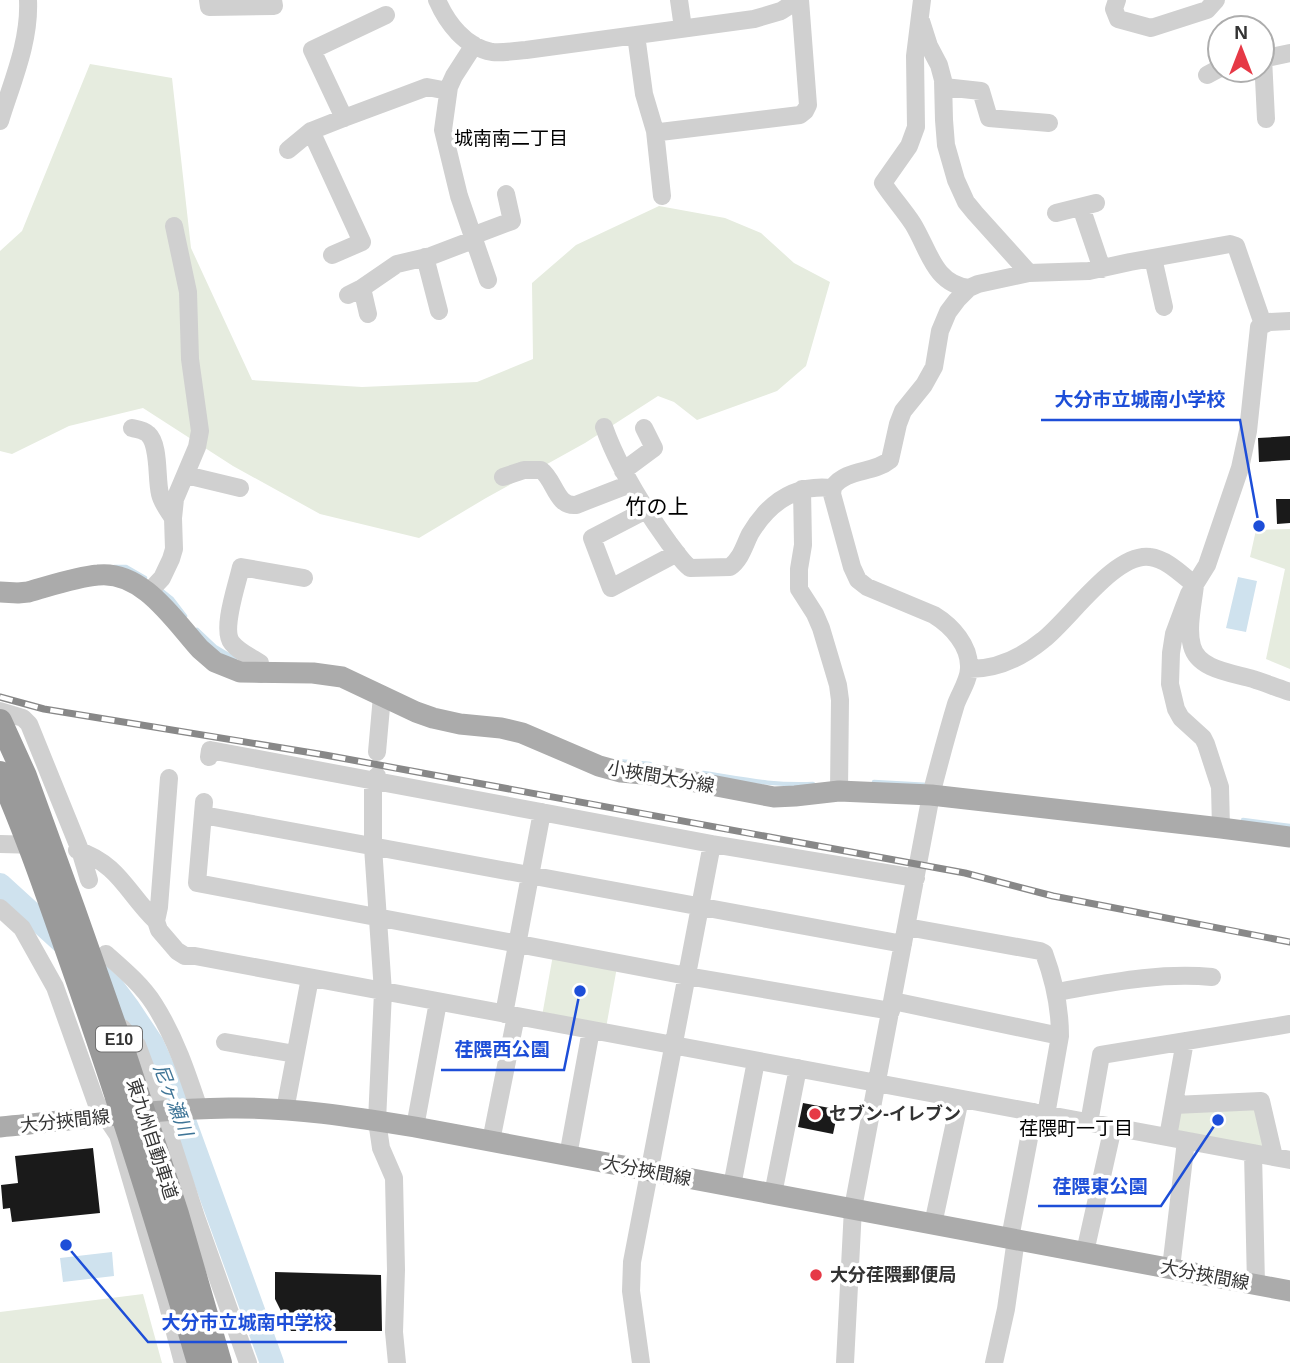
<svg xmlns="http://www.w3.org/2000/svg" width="1290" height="1363" viewBox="0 0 1290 1363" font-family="Helvetica,'Noto Sans JP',sans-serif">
  <rect width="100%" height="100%" fill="#fff"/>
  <!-- green -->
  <path fill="#e6ecdf" d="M90,64L172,78L191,248L252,380L362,387L477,382L533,359L532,283L576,245L659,206L725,218L761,233L794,263L830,282L806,366L777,391L697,420L674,402L658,396L585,443L486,498L419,538L320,514L233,466L143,408L69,426L12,454L0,451V251L22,231Z
    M1290,529V669L1266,659L1285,569L1250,557L1256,530Z
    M553,955L617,967L606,1028L542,1016Z
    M1253,1104L1265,1150L1176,1134L1177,1111Z
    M143,1294L162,1363H0V1312Z"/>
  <!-- water -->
  <path fill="#cfe2ee" d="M1238,577L1257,581L1246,632L1226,628Z
    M112,1252L114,1276L63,1282L60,1258Z"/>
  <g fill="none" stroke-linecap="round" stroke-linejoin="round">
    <!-- stream -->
    <path stroke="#cfe2ee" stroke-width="4.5" d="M114,567H126L145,578
      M157,587L172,599L185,616
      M197,630L215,647L235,659
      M617,761L650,764
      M703,773C742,779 773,786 813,784
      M874,782L928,785
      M1243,820L1290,826"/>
    <!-- river -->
    <path stroke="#cfe2ee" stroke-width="24" d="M0,885L113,988L128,1008L152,1044L174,1093L272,1363"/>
  </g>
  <!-- building -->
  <path fill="#1a1a1a" d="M1290,436V460L1259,462L1258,438Z
    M1276,499H1290V523L1277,524Z
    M803,1103L835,1109L833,1119L836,1120L833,1134L798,1127Z
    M93,1148L100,1213L12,1222L10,1208L3,1209L1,1185L18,1183L15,1156Z
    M275,1272L381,1275L382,1331H291L275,1299Z"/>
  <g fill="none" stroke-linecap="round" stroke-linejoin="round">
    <!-- minor -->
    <path stroke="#d0d0d0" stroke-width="18" d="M208,0L209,7L274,6L273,0
      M437,0C447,23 465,47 492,52C503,53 515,51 526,50L754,19L781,11L798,0
      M679,0L683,28
      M922,0L915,56L916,127L909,146L883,183C892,197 904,210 913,224C929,250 934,284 969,288
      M1117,0L1114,9L1118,19L1151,28L1207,10L1216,0
      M921,21L929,46L939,65L943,80L944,120L946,145L956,180L966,202L975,213L1029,273
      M636,35L644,94L655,131L660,132L800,115L805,111L808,105L800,0
      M474,45L454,76L449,87L443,130L459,196L488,280
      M1263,58L1266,119
      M1262,59L1290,53
      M1207,75L1220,68
      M944,87L981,91L989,118L1049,123
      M344,118L312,50L386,15
      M0,121C12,82 30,42 28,0
      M311,131L362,242L332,255
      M655,131L662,196
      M288,150L311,131L344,118L427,87L448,91
      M1081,207L1102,269
      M1056,213L1096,203
      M472,236L512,221L506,194
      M425,257L439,311
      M1153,258L1164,307
      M362,288L368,314
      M348,295L362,288L397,264L431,256L473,240
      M604,427C619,469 643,507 669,543C676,552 682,562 690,568L730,567C741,559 744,546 750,534C769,502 795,484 832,488
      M132,428C137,429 144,430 148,434C160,445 156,478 160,494C162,503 168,510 173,518
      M623,471L654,448L644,428
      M186,475L240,488
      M503,477L524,470H541C555,480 556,507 576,505L630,484
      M802,489L803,545L799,569V589L815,614L821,628L838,685L840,700L839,791
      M646,510L592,538L611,588L677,553
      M148,593L162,578L171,559L174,549L173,518L175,499L197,447L200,431L190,359L188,292L174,226
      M970,669C997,669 1021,658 1043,640C1070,619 1115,552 1150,557C1167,559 1182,575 1195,585C1193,604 1187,628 1192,646C1198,670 1233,673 1253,679C1265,683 1278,688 1290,692
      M261,674L260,663C251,657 239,652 232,643C221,630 237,585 241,567L304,578
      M0,711L23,718L29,724L80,850L89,880
      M377,752L382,696
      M209,757L210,750L712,844L916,878
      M377,776L373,781V847L383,992L377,1121L381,1148L394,1178L396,1270L394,1332L397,1363
      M169,778L159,907L156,921L159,930L177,951L185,956H195L1290,1160
      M204,802L197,883L687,976L891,1011
      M203,815L903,944
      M1221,828L1220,787L1206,744L1203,738L1181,718L1176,709L1170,684L1171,653L1174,634L1184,607L1189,594L1207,565L1240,468L1248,431L1259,327L1269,322L1290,321
      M0,844L39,845
      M77,850C119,864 127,893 156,921
      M0,908L22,928L55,987L96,1102L118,1135L167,1302L183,1363
      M907,927L1040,951L1044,953C1054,980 1060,1007 1060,1036L1046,1115
      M106,954C123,969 142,985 154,1004C175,1037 187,1073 199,1109
      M1056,992C1108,983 1159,972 1212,977
      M893,1001L1060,1036
      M504,1014L542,812
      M115,1024L122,1028L137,1045L162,1112L196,1217L248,1363
      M225,1042L295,1054
      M1174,1105L1261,1101L1274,1157
      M285,1110L310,978
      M1089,1123L1101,1055L1290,1024
      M415,1127L438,1002
      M1168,1137L1185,1041
      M491,1141L516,1016
      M1253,1153L1256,1284
      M568,1156L591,1030
      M732,1186L756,1061
      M773,1194L798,1068
      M933,1224L960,1099
      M1010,1238L1034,1112
      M1085,1252L1113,1127
      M1171,1268L1186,1141
      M641,1363L631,1291L632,1262L712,844
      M845,1363L853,1208L931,795C939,764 947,734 956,704C960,693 969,680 969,668C970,646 952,626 934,615L867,587L858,580L852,567L832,494L833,487C847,468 873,474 890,460L898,424L903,411L924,385L934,367L940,331L948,312L957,300L969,288L978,284L1029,273L1089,271L1130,262L1230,244L1236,246L1263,324
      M994,1363L1006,1309L1016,1239"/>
    <!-- major -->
    <path stroke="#ababab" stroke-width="21" d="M0,592L18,593L28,592C50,586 75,577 98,575C142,570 174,620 200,649L215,662L240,672L313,673L342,677L416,712L433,718L460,724L501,728L522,733L599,766L621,772L664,776L774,797L795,796L839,791L931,795L1221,828L1290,837
      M0,1127C76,1120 153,1109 229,1108C292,1107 354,1117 415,1127L1290,1291"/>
    <!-- rail casing -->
    <g stroke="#888" stroke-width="7">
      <path id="rail" d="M0,697L44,709L325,755L965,873L1053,896L1290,942"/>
    </g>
    <!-- rail -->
    <use href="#rail" stroke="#fff" stroke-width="4.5" stroke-dasharray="13" stroke-linecap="butt"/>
    <!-- highway-bridge -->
    <path stroke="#9a9a9a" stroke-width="24" d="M0,721L25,776L74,911L125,1056L177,1214L220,1363
      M0,773C28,836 50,902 73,967C119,1098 160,1230 199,1363"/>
  </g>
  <!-- markers -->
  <g fill="#e63946" stroke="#fff" stroke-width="2.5">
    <circle cx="815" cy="1114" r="7"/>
    <circle cx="816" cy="1275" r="7"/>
  </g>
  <g text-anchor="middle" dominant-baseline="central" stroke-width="7" stroke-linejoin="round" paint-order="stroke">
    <!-- shield labels -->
    <rect fill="#fff" stroke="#707070" stroke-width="2" x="96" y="1026.5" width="46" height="25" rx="5"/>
    <g font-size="16" font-weight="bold" fill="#333">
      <text x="119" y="1039">E10</text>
    </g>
    <!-- street labels -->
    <g font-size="18" fill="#333" stroke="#fff">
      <text transform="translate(661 777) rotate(10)">小挾間大分線</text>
      <text transform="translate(65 1121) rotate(-6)">大分挾間線</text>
      <text transform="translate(152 1139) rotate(72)">東九州自動車道</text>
      <text transform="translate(647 1171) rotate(11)">大分挾間線</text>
      <text transform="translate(1205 1275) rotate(11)">大分挾間線</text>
    </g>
    <!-- poi labels -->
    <g font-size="18" font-weight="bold" fill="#333" stroke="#fff" text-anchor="start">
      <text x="829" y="1114">セブン-イレブン</text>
      <text x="830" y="1275">大分荏隈郵便局</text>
    </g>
    <!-- neighbourhood labels -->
    <g font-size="19" fill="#000" stroke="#fff">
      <text x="511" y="138">城南南二丁目</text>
      <text x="1076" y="1128">荏隈町一丁目</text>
    </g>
    <!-- water labels -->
    <g font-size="19" font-style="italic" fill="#3f7597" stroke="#fff">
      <text transform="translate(173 1100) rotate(69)">尼ヶ瀬川</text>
    </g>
    <!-- quarter labels -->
    <g font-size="21" fill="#000" stroke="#fff">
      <text x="657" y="506">竹の上</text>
    </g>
  </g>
  <!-- callouts -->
  <path fill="none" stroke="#1d4ed8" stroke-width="2.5" d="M1259 526L1240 420H1041M580 991L564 1070H441M1218 1120L1161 1206H1038M66 1245L148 1342H347"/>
  <g fill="#1d4ed8" stroke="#fff" stroke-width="2.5">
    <circle cx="1259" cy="526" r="7"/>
    <circle cx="580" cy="991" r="7"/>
    <circle cx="1218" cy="1120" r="7"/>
    <circle cx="66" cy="1245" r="7"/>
  </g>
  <g font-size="19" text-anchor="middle" font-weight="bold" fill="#1d4ed8" stroke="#fff" stroke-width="7" stroke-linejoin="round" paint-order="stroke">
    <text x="1140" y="406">大分市立城南小学校</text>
    <text x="502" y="1056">荏隈西公園</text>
    <text x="1100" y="1193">荏隈東公園</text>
    <text x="247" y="1329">大分市立城南中学校</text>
  </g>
  <!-- north arrow -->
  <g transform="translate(1241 49)"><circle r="33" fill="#ffffff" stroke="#adadad" stroke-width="2"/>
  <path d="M0-5L12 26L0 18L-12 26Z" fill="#e63946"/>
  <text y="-10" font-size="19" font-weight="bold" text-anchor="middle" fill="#333333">N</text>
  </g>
</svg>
